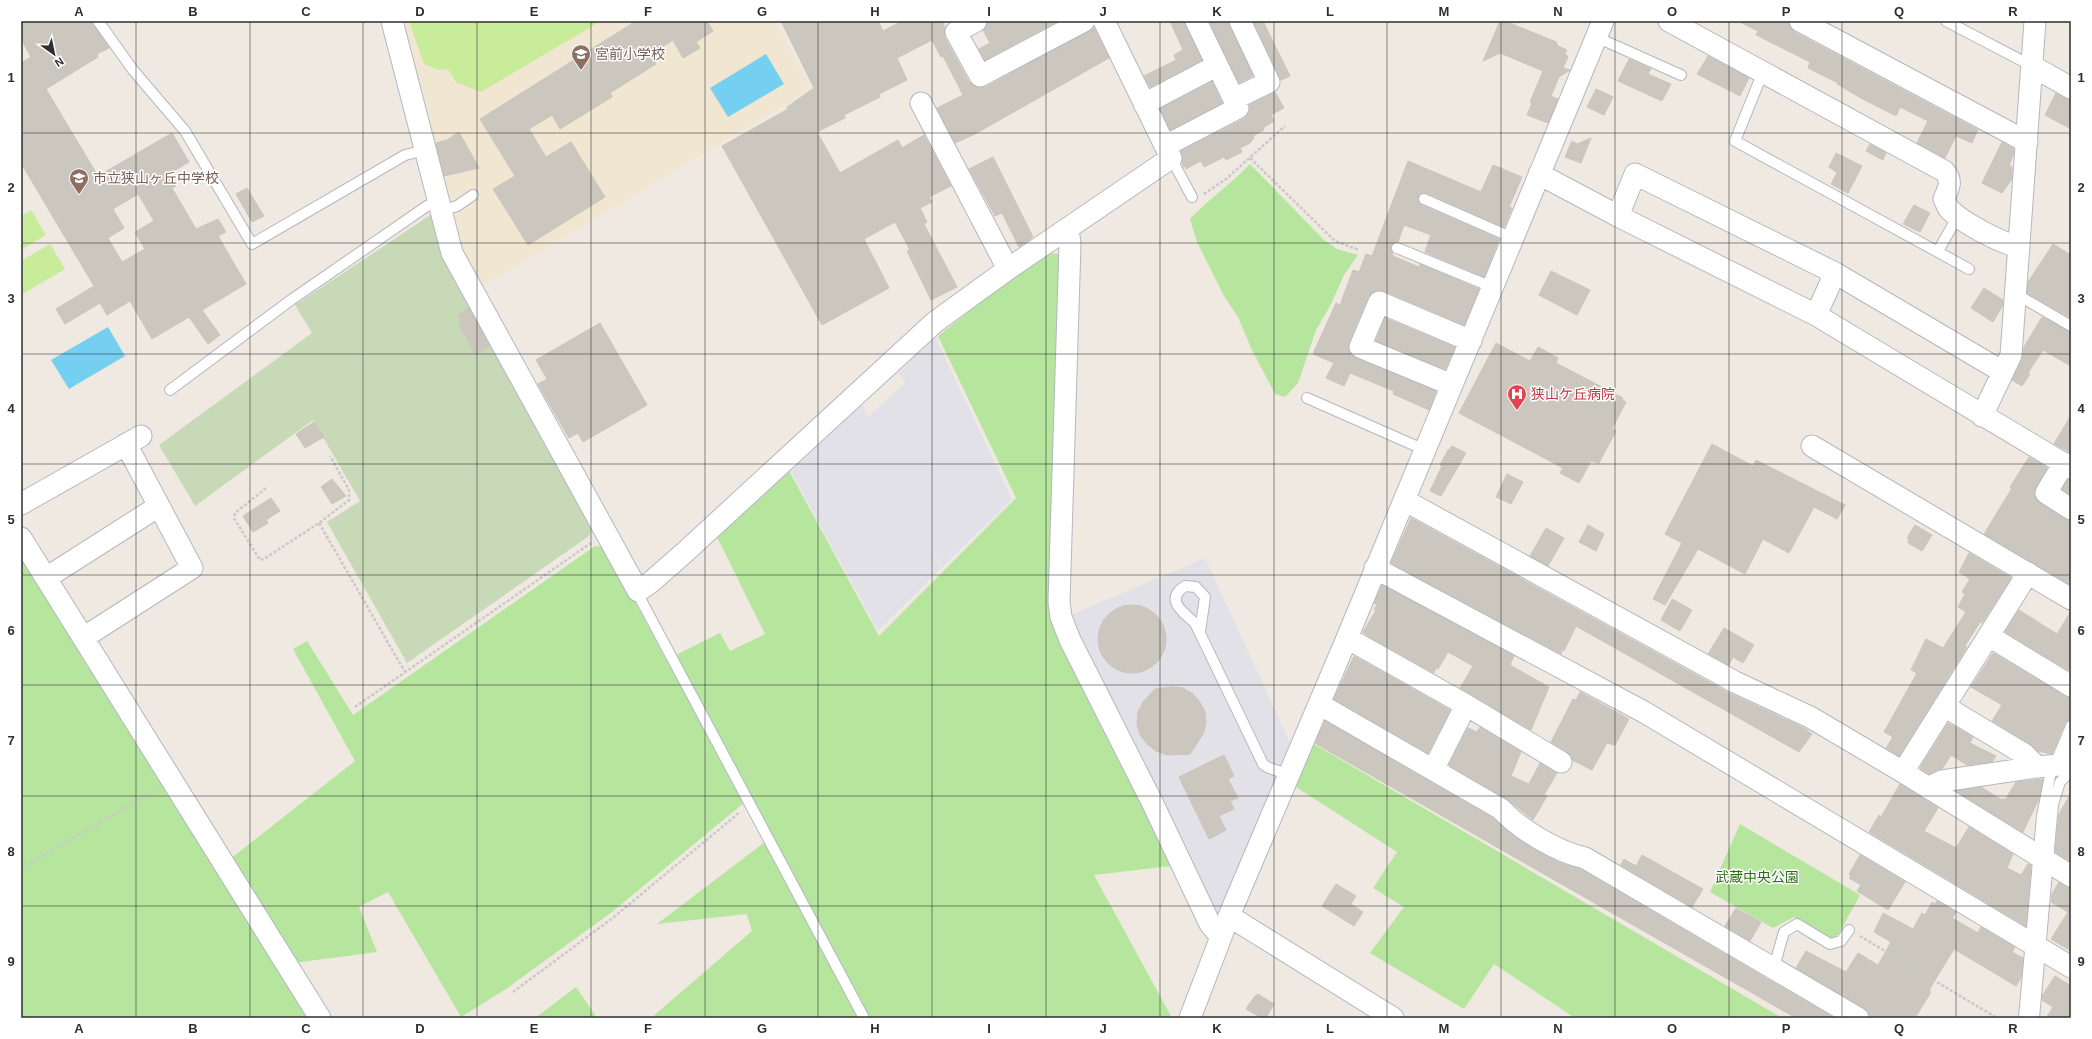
<svg xmlns="http://www.w3.org/2000/svg" width="2092" height="1039" viewBox="0 0 2092 1039" font-family="Arial,'Noto Sans JP',sans-serif">
  <rect width="100%" height="100%" fill="#efe9e1"/>
  <!-- industrial -->
  <path fill="#e3e1e8" d="M935,337L1012,499L942,568L930,545L941,568L878,631L789,468L860,400L868,417L906,382L898,373Z
    M1205,558L1292,747L1221,915L1212,917L1068,616Z"/>
  <!-- education -->
  <path fill="#f0e6d1" d="M401,21H775L811,89L480,288L461,253Z"/>
  <!-- green -->
  <path fill="#b6e59e" d="M1250,164L1324,240L1337,249L1358,255L1344,275L1331,304L1316,330L1298,383L1285,397L1275,394L1252,350L1238,317L1224,296L1197,242L1190,219C1209,199 1231,184 1250,164Z
    M1043,253L1062,254L1050,589L1179,865L1094,875L1172,1018H651L752,931L747,914L657,924L761,845L772,838L751,797L612,912L506,989L461,1017L388,892L359,907L377,952L293,963L229,860L355,761L293,649L307,641L353,715L595,546L606,547L666,660L720,633L730,651L765,634L715,533L788,469L879,636L1016,498L938,336Z
    M26,562L312,1018H21V564Z
    M1314,744L1782,1018H1575L1494,964L1464,1009L1370,953L1404,907L1373,888L1397,852L1293,785Z
    M1740,824L1860,895L1838,935L1831,938L1794,917L1773,928L1710,892Z
    M576,987L597,1018H535Z"/>
  <!-- cemetery -->
  <path fill="#c8d9b8" d="M432,214L439,246L591,529L589,536L407,663L327,522L360,501L313,420L195,506L159,445L312,333L295,305Z"/>
  <!-- pitch -->
  <path fill="#c9ec9a" d="M409,21H601L481,92L456,82L448,69L439,70L424,64Z
    M31,210L46,235L21,250V216Z
    M50,244L65,269L21,295V261Z"/>
  <!-- water -->
  <path fill="#75cff0" d="M766,54L784,84L728,117L710,88Z
    M108,327L125,356L69,389L51,360Z"/>
  <g fill="none" stroke-linecap="round" stroke-linejoin="round">
    <!-- stream -->
    <path stroke="#75cff0" stroke-width="5.5" d="M2051,794L2058,770"/>
  </g>
  <!-- building -->
  <path fill="#cbc7bf" stroke="#cbc5ba" fill-rule="evenodd" d="M21,21H92L109,48L97,54L98,57L46,89L98,176L172,133L189,162L169,174L176,186L172,188L196,229L218,219L226,232L218,236L246,284L202,310L220,335L208,344L189,317L152,339L130,301L107,315L100,303L65,324L56,309L94,286L21,163V63L31,57L21,39ZM138,194L154,221L135,232L145,249L122,262L108,238L124,228L113,209Z
    M636,21H707L713,31L696,42L700,48L683,58L673,40L650,55L656,64L610,93L612,97L560,129L552,115L529,129L546,157L571,142L605,197L528,245L493,189L515,176L480,119Z
    M781,21H878L883,31L902,21H942L945,27V38L969,82L979,88L986,87L1094,28L1109,58L975,134L955,143L937,108L963,95L943,56L941,57L932,40L897,58L907,80L879,94L880,97L844,115L845,118L817,132L840,173L898,140L902,148L924,135L951,186L929,197L932,202L920,208L927,222L924,224L957,287L931,300L907,251L910,250L895,222L864,239L889,288L822,325L722,146L788,109L787,107L814,88Z
    M988,21H1058L985,60L979,49L990,43L983,30Z
    M1170,21H1184L1202,60L1150,87L1144,76L1176,60L1174,55L1183,50Z
    M1209,21H1228L1253,76L1239,83Z
    M1253,21H1263L1290,76L1281,80Z
    M1500,21H1505L1556,42L1558,46L1567,50L1565,53L1568,57L1563,68L1570,70L1559,77L1551,96L1558,99L1548,123L1527,115L1532,103L1530,102L1543,71L1500,53L1483,61Z
    M1738,21H1784L1789,23L1794,32L1978,130L1972,143L1956,136L1945,158L1917,143L1928,121L1900,107L1896,116L1859,97L1837,84L1838,83L1808,68L1810,62L1756,35L1758,31Z
    M1708,56L1749,78L1740,96L1697,74Z
    M1629,59L1651,69L1648,74L1671,84L1662,101L1618,81Z
    M1212,82L1222,103L1170,130L1160,109Z
    M1596,89L1613,97L1604,115L1587,107Z
    M1275,92L1284,108L1271,115L1274,121L1263,128L1264,130L1253,136L1254,138L1250,143L1240,148L1242,152L1226,160L1224,157L1204,167L1201,161L1186,169L1185,166L1183,167L1181,151L1244,119L1248,114L1249,105Z
    M2056,93L2071,100V129L2045,115Z
    M459,132L479,168L444,176L436,143L447,140Z
    M1591,138L1581,163L1565,157L1572,141L1577,144Z
    M2002,142L2014,149L2013,156L2009,165L2012,167V179L2002,193L1982,183Z
    M1870,144L1886,153L1883,160L1866,151Z
    M1836,153L1862,166L1848,193L1831,184L1837,173L1829,167Z
    M993,157L1033,237L1019,247L1002,213L995,216L969,169Z
    M1408,161L1481,192L1493,165L1522,177L1509,207L1512,208L1504,227L1427,193L1420,194L1418,197L1419,203L1421,205L1499,239L1484,277L1425,252L1431,235L1404,225L1398,242L1393,243L1391,246L1393,256L1419,267L1420,264L1479,289L1464,325L1384,291L1377,290L1371,293L1368,297L1349,342L1348,348L1350,354L1355,358L1436,391L1429,410L1393,394L1394,391L1350,373L1344,386L1326,378L1334,363L1313,354L1336,303L1340,305L1353,270L1359,272L1366,254L1372,256Z
    M247,188L264,216L252,222L236,194Z
    M1914,205L1930,213L1920,232L1903,224Z
    M2053,244L2071,255V318L2027,293L2028,282Z
    M1551,271L1590,290L1577,315L1539,295Z
    M1984,288L2003,300V305L1993,322L1971,308Z
    M469,308L489,346L476,355L458,322L462,321L458,315Z
    M2042,317L2071,332V366L2043,350L2028,373L2030,374L2022,386L2012,380L2022,360L2024,347Z
    M1385,318L1455,347L1445,369L1376,341Z
    M600,323L647,405L583,442L578,433L569,438L538,384L547,379L536,360Z
    M1496,343L1530,361L1538,347L1558,358L1556,363L1623,398L1622,400L1626,402L1612,429L1616,431L1599,463L1591,461L1579,483L1560,473L1563,468L1459,413Z
    M2071,415V453L2054,444Z
    M314,422L324,437L305,448L296,434Z
    M1712,444L1753,466L1756,460L1845,505L1837,519L1814,507L1789,553L1763,539L1745,574L1698,549L1665,605L1653,599L1682,543L1665,534Z
    M1452,446L1466,453L1441,496L1430,491L1442,466L1440,465L1448,450H1449Z
    M2029,457L2047,468L2036,487L2034,493L2036,499L2065,519L2071,521V585L1984,534L2012,488L2010,487Z
    M1507,474L1523,482L1511,504L1496,497Z
    M332,479L346,496L332,504L321,487Z
    M2068,479L2071,480V495L2062,489Z
    M271,498L280,511L266,520L268,523L253,532L243,516Z
    M1411,518L1729,693L1804,728L1812,734L1799,752L1576,626L1564,651L1562,650L1561,654L1391,563Z
    M1588,525L1604,534L1596,551L1579,542Z
    M1915,525L1932,535L1922,551L1908,543L1909,540L1907,538Z
    M1546,528L1564,538L1548,566L1530,556Z
    M1969,553L2011,578L1982,623L1980,622L1965,646L1967,647L1899,756L1886,748L1893,737L1884,732L1917,673L1911,670L1926,639L1943,648L1966,612L1958,607L1965,594L1962,592L1970,579L1959,572Z
    M1382,585L1514,656L1510,665L1549,687L1531,730L1460,688L1473,666L1448,652L1438,669L1436,668L1434,673L1366,635L1363,632L1376,610L1374,609L1377,605L1374,603Z
    M1672,599L1692,610L1680,631L1661,620Z
    M1098 639a34 34 0 1 1 68 0a34 34 0 1 1-68 0Z
    M2019,610L2057,634L2071,611V665L2068,670L2005,632Z
    M1724,628L1754,645L1743,663L1733,657L1729,665L1708,654Z
    M1993,653L2065,696L2071,698V720L2065,723L2052,754L2038,751L2030,744L1992,721L2002,705L1971,687Z
    M1354,656L1450,710L1428,753L1334,699Z
    M1172,687L1183,688L1193,694L1200,702L1205,712L1206,723L1203,734L1190,754L1167,755L1156,751L1147,744L1140,735L1137,724L1138,712L1143,702L1155,689Z
    M1580,692L1629,719L1615,745L1607,743L1592,770L1572,760L1567,752L1551,742L1573,699L1576,700Z
    M1325,721L1494,819L1511,834L1534,849L1558,862L1580,869L1834,1018H1796L1325,749L1315,743Z
    M1948,723L1973,737L1970,743L1996,756L1992,762L1967,765L1951,755L1942,769L1929,774L1920,768Z
    M1480,727L1521,752L1511,776L1529,784L1540,763L1557,773L1544,795L1547,796L1533,820L1507,799L1449,765L1468,728L1477,732Z
    M1224,755L1234,776L1228,779L1238,798L1230,801L1234,809L1219,816L1226,830L1209,839L1179,777Z
    M2043,779L2039,799L2023,832L1956,791L1981,787L2002,800L2003,798L2005,800L2016,782Z
    M1900,784L1938,808L1924,831L1956,848L1969,827L2013,854L2007,868L2021,875L2028,864L2031,865L2026,926L1869,832L1879,815L1881,817Z
    M2071,793V862L2055,852L2059,814Z
    M1642,855L1703,889L1692,907L1621,865L1624,859L1636,866Z
    M1860,855L1905,882L1888,910L1857,891L1861,885L1849,878L1851,876L1849,874Z
    M2059,882L2071,888V951L2051,939L2068,912L2051,902L2052,894Z
    M1336,884L1356,896L1351,904L1363,912L1354,926L1322,906Z
    M1937,901L1956,912L1952,918L1978,933L1981,927L2015,947L2012,952L2023,958L2021,978L2016,986L1954,949L1932,985L1929,991L1931,992L1915,1018H1870L1869,1012L1864,1008L1796,968L1806,951L1846,972L1858,953L1878,965L1891,942L1874,932L1883,913L1913,929L1922,913L1925,915L1932,902L1935,904Z
    M1736,908L1761,922L1750,941L1725,926Z
    M2055,976L2071,986V1018H2046L2053,1007L2042,1000V996Z
    M1258,994L1274,1004L1266,1018H1262L1246,1009L1255,996H1256Z"/>
  <g fill="none" stroke-linecap="round" stroke-linejoin="round">
    <!-- lane casing -->
    <g stroke="#b4b7c1" stroke-width="12">
      <path id="lane" d="M98,21L133,70L185,131L252,244L405,155L426,150
        M1946,21L2032,66
        M1596,37L1681,75
        M1763,72L1735,141L1969,269
        M1171,158L1192,197
        M1424,199L1513,238
        M441,211L457,206L473,195
        M1397,248L1492,287
        M1938,251L1958,216
        M2016,294L2071,326
        M170,390L291,300L427,206L438,201
        M1307,398L1425,450
        M638,591L641,600L864,1018
        M1200,632L1205,597L1196,587L1185,586C1164,600 1183,612 1195,623L1263,764L1267,767L1289,775
        M2065,765L2071,747
        M1774,967L1784,932L1797,924L1830,944L1841,941L1849,930
        M2024,1018L2042,816L2050,776L2071,726
        M2034,1018L2053,804L2060,782L2068,774"/>
    </g>
    <!-- street casing -->
    <g stroke="#b4b7c1" stroke-width="23">
      <path id="street" d="M392,21L452,253L638,591L651,582L684,553L935,322L1008,269L1171,158L1104,21
        M976,21L956,32L980,76L1084,21
        M1669,21L1944,171C1953,181 1949,187 1944,199C1946,202 1947,207 1950,210C1963,223 2001,243 2019,247
        M1800,21L2027,142
        M2032,66L2071,88
        M1234,99L1269,82L1240,21
        M921,103L1008,269
        M1144,104L1216,66
        M1165,146L1238,108L1196,21
        M1539,174L1618,216L1816,315L2071,468
        M1618,216L1635,174L1835,273L2003,372
        M1068,228L1070,244L1059,602L1061,617L1070,640L1153,804L1210,924L1221,937
        M1816,315L1835,273
        M1452,385L1360,347L1379,302L1471,341
        M1982,416L2011,355L2035,21
        M1812,446L2071,599
        M2064,463L2046,493L2071,509
        M1404,500L1735,682L1810,717L1903,772L2071,876
        M21,504L141,436
        M21,538L320,1018
        M1375,568L1644,712L2071,967
        M46,578L159,506
        M1989,636L2071,686
        M83,638L192,568L126,444
        M1347,638L1466,705L1561,762
        M1319,704L1501,809C1520,830 1558,852 1585,858L1858,1018
        M1944,706L2024,754L2037,767
        M1433,770L1466,705
        M1903,772L2028,573
        M1928,788L1942,781L2037,767L2071,764
        M1229,916L1393,1018
        M1190,1018L1229,916L1347,638L1603,21"/>
    </g>
    <!-- path -->
    <path stroke="#c9c9c9" stroke-width="2.5" stroke-dasharray="3 2" stroke-linecap="butt" d="M1250,158L1335,241L1359,250
      M1204,194L1226,179L1285,126
      M266,488L235,513L234,518L260,560L264,559L319,523L349,500V490L330,456
      M319,523L405,672
      M355,707L591,543
      M21,868L156,790
      M1860,936L1997,1018
      M513,992L614,917L740,812"/>
    <!-- lane -->
    <use href="#lane" stroke="#fff" stroke-width="10"/>
    <!-- street -->
    <use href="#street" stroke="#fff" stroke-width="21"/>
  </g>
  <!-- grid -->
  <path fill="none" stroke="#2e2e2e" stroke-width="1" stroke-opacity="0.55" d="M136,21V1018M250,21V1018M363,21V1018M477,21V1018M591,21V1018M705,21V1018M818,21V1018M932,21V1018M1046,21V1018M1160,21V1018M1274,21V1018M1387,21V1018M1501,21V1018M1615,21V1018M1729,21V1018M1842,21V1018M1956,21V1018M21,133H2071M21,243H2071M21,354H2071M21,464H2071M21,575H2071M21,685H2071M21,796H2071M21,906H2071"/>
  <!-- icons -->
  <defs>
    <g id="school-pin" transform="scale(1)"><path d="M0 17L-7.5 6A9.5 9.5 0 1 1 7.5 6Z" fill="#8d6e63" stroke="#fff"/><path d="M0-5L7-2L0 1L-7-2ZM-4 1L0 2.5L4 1V4Q0 6-4 4Z" fill="#fff"/></g>
    <g id="hospital-pin" transform="scale(1)"><path d="M0 17L-7.5 6A9.5 9.5 0 1 1 7.5 6Z" fill="#e0444e" stroke="#fff"/><path d="M-5-5h3v3.5h4V-5h3V5h-3V1.5h-4V5h-3Z" fill="#fff"/></g>
  </defs>
  <g fill-rule="evenodd">
    <use href="#school-pin" x="581" y="54"/>
    <use href="#school-pin" x="79" y="178"/>
    <use href="#hospital-pin" x="1517" y="394"/>
  </g>
  <g text-anchor="middle" dominant-baseline="central" stroke-width="3" stroke-linejoin="round" paint-order="stroke">
    <!-- education labels -->
    <g font-size="14" fill="#785e54" stroke="#fff" text-anchor="start">
      <text x="595" y="54">宮前小学校</text>
      <text x="93" y="178">市立狭山ヶ丘中学校</text>
    </g>
    <!-- health labels -->
    <g font-size="14" fill="#be3a42" stroke="#fff" text-anchor="start">
      <text x="1531" y="394">狭山ケ丘病院</text>
    </g>
    <!-- park labels -->
    <g font-size="14" fill="#2c6e1b" stroke="#fff">
      <text x="1757" y="877">武蔵中央公園</text>
    </g>
  </g>
  <!-- border -->
  <rect width="2092" height="1039" fill="none" stroke="#ffffff" stroke-width="44"/>
  <!-- north arrow -->
  <g transform="translate(54 54) rotate(147)" stroke="#ffffff" stroke-width="3" paint-order="stroke">
  <path d="M0-3L7 15L0 10L-7 15Z" fill="#2e2e2e"/>
  <text y="-6" font-size="11" font-weight="bold" text-anchor="middle" fill="#2e2e2e">N</text>
  </g>
  <rect x="22" y="22" width="2048" height="995" fill="none" stroke="#2e2e2e" stroke-width="1.5"/>
  <g font-size="13" text-anchor="middle" font-weight="bold" fill="#2e2e2e">
    <text x="79" y="16">A</text>
    <text x="193" y="16">B</text>
    <text x="306" y="16">C</text>
    <text x="420" y="16">D</text>
    <text x="534" y="16">E</text>
    <text x="648" y="16">F</text>
    <text x="762" y="16">G</text>
    <text x="875" y="16">H</text>
    <text x="989" y="16">I</text>
    <text x="1103" y="16">J</text>
    <text x="1217" y="16">K</text>
    <text x="1330" y="16">L</text>
    <text x="1444" y="16">M</text>
    <text x="1558" y="16">N</text>
    <text x="1672" y="16">O</text>
    <text x="1786" y="16">P</text>
    <text x="1899" y="16">Q</text>
    <text x="2013" y="16">R</text>
    <text x="11" y="82">1</text>
    <text x="2081" y="82">1</text>
    <text x="11" y="192">2</text>
    <text x="2081" y="192">2</text>
    <text x="11" y="303">3</text>
    <text x="2081" y="303">3</text>
    <text x="11" y="413">4</text>
    <text x="2081" y="413">4</text>
    <text x="11" y="524">5</text>
    <text x="2081" y="524">5</text>
    <text x="11" y="635">6</text>
    <text x="2081" y="635">6</text>
    <text x="11" y="745">7</text>
    <text x="2081" y="745">7</text>
    <text x="11" y="856">8</text>
    <text x="2081" y="856">8</text>
    <text x="11" y="966">9</text>
    <text x="2081" y="966">9</text>
    <text x="79" y="1033">A</text>
    <text x="193" y="1033">B</text>
    <text x="306" y="1033">C</text>
    <text x="420" y="1033">D</text>
    <text x="534" y="1033">E</text>
    <text x="648" y="1033">F</text>
    <text x="762" y="1033">G</text>
    <text x="875" y="1033">H</text>
    <text x="989" y="1033">I</text>
    <text x="1103" y="1033">J</text>
    <text x="1217" y="1033">K</text>
    <text x="1330" y="1033">L</text>
    <text x="1444" y="1033">M</text>
    <text x="1558" y="1033">N</text>
    <text x="1672" y="1033">O</text>
    <text x="1786" y="1033">P</text>
    <text x="1899" y="1033">Q</text>
    <text x="2013" y="1033">R</text>
  </g>
</svg>
